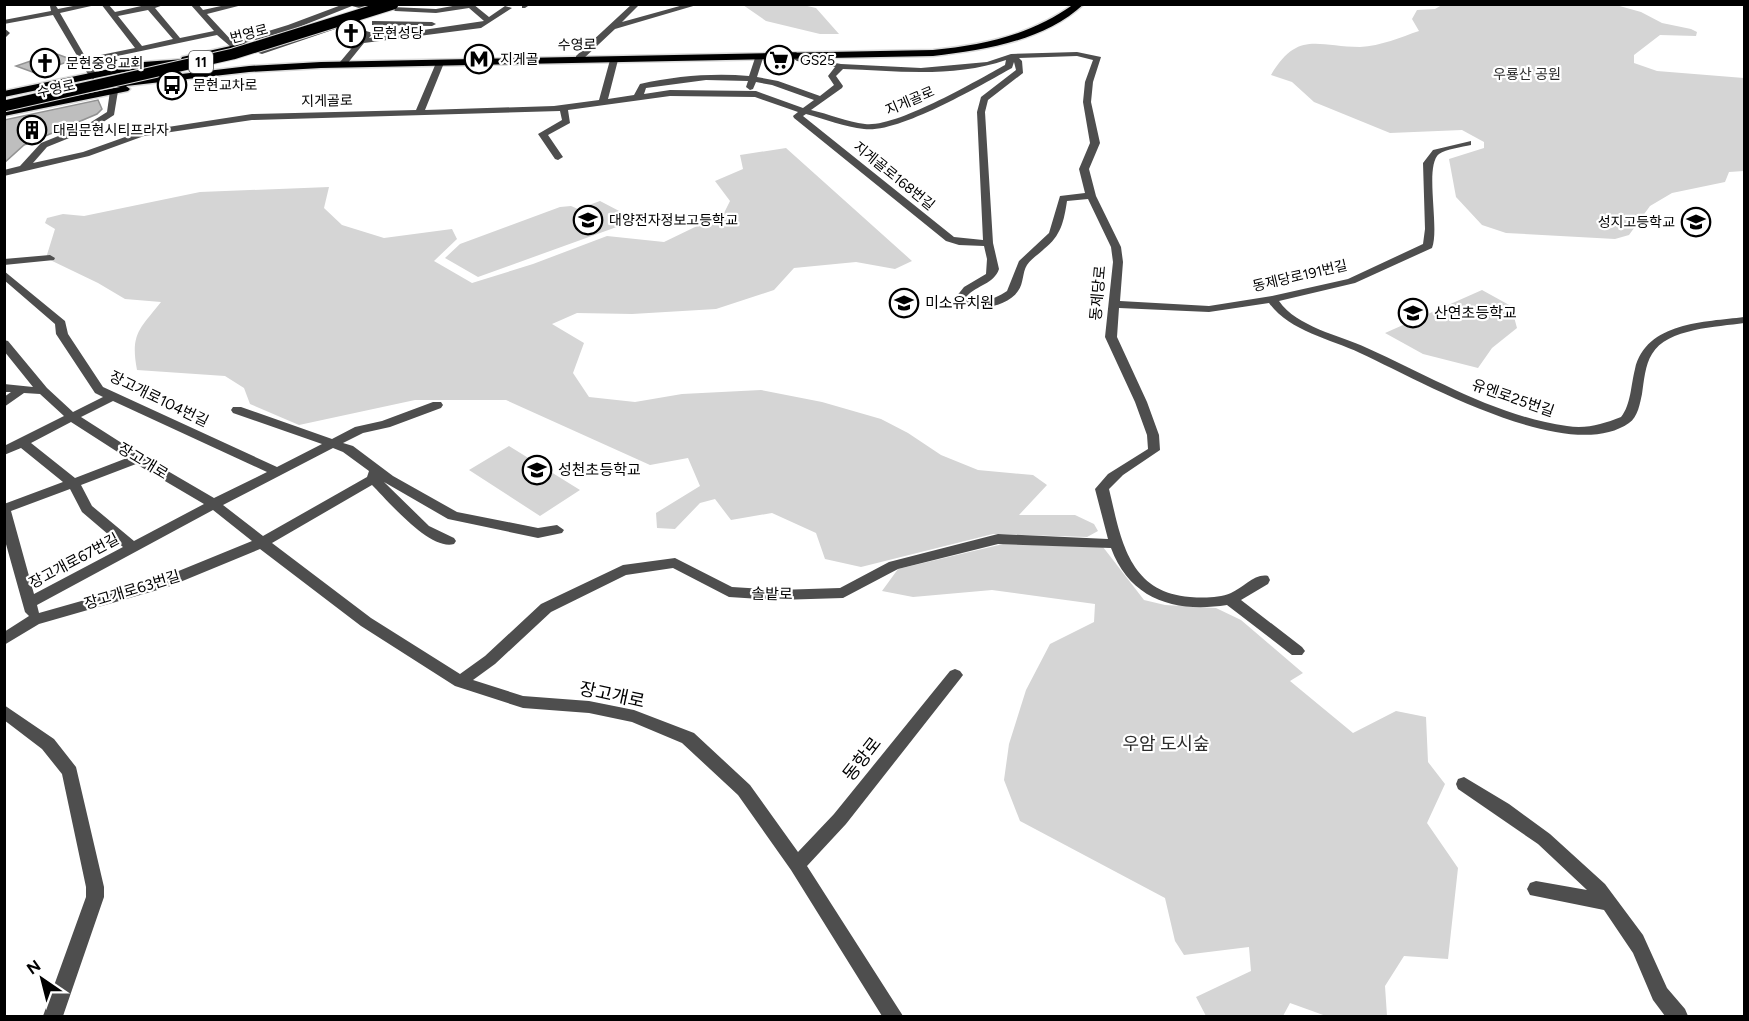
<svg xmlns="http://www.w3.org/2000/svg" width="1749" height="1021" viewBox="0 0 1749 1021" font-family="Figtree,'Noto Sans KR',sans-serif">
  <rect width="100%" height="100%" fill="#fff"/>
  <!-- green -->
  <path fill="#d5d5d5" d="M743,5H803L816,8L839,34H820L766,21Z
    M1442,5H1616L1641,12L1662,23L1691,29L1697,32L1696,36L1660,35L1634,55V63L1657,71L1744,78V171L1729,172L1725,182L1672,193L1650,206L1629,235L1615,239L1506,233L1482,225L1456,197L1449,159L1484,148V142L1462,130L1390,133L1314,102L1292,82L1271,75C1298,30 1317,47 1360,47C1381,46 1401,37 1419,31L1412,19L1417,10L1435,9Z
    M786,148L912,261L895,269L856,262L794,268L774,290L716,309L632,314L577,313L552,324L584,343L573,373L589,397L635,402L682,394L761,390L822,402L881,419L908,433L941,455L978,470L1033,475L1047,485L1019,515H1075L1094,524L1098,531L1087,537L993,534L861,567L825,559L816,533L772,513L731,520L715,499L700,503L675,529L657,528L656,513L700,486L688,458L650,465L506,400H415L299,425L250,404L244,388L225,376L137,370C130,333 140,329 161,302L125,299L98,283L46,258L55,229L45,223L47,218L63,214L84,216L200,192L329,187L324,208L342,225L384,238L452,229L457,239L434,261L472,283L533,264L607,236L664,242L724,213L730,201L715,181L743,169L740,155Z
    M600,201L623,213L618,215L626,221L625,224L478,277L445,258L460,244L560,207L571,206L578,209Z
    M1482,290L1511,306L1517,328L1492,348L1478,368L1423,354L1385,333Z
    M509,446L580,490L540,516L469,470Z
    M1003,544L1103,547L1144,600L1165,605L1216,608L1241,620L1303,673L1290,681L1353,733L1396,711L1426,717L1428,762L1445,784L1427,823L1458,868L1448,959L1404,956L1385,986L1387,1016H1326L1290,1003L1283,1016H1206L1196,997L1251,971L1249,947L1184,955L1175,941L1165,898L1020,821L1004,780L1009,744L1026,690L1050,644L1094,622L1095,604L992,590L913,597L882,591L898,569Z"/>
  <!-- building -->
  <path fill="#bebebe" stroke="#929292" stroke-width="1.5" d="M54,53L73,60L35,73L16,66Z
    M98,100L102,109L97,114L24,145L4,163V120Z"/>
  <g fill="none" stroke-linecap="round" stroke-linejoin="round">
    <!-- major casing -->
    <g stroke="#dbdbdb" stroke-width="3">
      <path id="major" d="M1074,4H1084C1044,41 985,50 933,56L321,68L249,72L126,86L130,89L128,91L4,116V110L120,87H111V83L114,82L249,66L321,62L933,50C984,45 1031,35 1074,4Z
        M185,59L188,60V64L143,68L4,97V91L143,62Z"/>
    </g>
    <!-- highway casing -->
    <g stroke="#dbdbdb" stroke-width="3">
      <path id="highway" d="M244,43L249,46L248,48L186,62L181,59L182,57Z"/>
    </g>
    <!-- minor -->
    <path fill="#4e4e4e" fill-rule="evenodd" d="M83,4H100L60,13L86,58L135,48L101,4H108L115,12L150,4H166L155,8L180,38L214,31L190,4H198L203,10L230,4H246L207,14L233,42L288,25L344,4H362L385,12L381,14L352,6L294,29L231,47L217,35L89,62L97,76L93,79L89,76L53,15L4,24V20L51,11L50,6H56L58,9ZM148,10L173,39L142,46L118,16Z
      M464,4H473L489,17L505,6L512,8L481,28L364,43L347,64L340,62L366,31L373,33L369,38L484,21L469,8L436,13L395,11L391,9L392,7L436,9Z
      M522,4H531L525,8H522Z
      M632,4H640L622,22L687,4H700L615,29L582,60H576V56Z
      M787,4H829L826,6Z
      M375,21L432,22L436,24L432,26L372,25V21Z
      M343,22L350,24L262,54L255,52Z
      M4,28L10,33L4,39Z
      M790,52H796L802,57L841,64L921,68L987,62L1011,54L1077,52L1101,57L1093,82L1091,102L1100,143L1089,169L1096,196L1121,247L1123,262L1120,301L1209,306L1272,296L1348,279L1423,244L1425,229L1423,163L1433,150L1471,141V145C1462,147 1446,149 1439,154C1424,166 1440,228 1432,248L1355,283L1279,301C1297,327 1339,335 1367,348C1432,377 1495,416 1567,426C1587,429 1603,424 1621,417C1631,405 1631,384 1635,369C1646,322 1705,322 1744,317V323C1718,327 1667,328 1652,354C1645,365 1644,381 1642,394C1640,403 1638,417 1629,423C1568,466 1419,380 1360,353C1330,339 1289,331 1269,303L1209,312L1119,308L1117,337L1147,402L1159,435L1160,450L1123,475L1109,489C1121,539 1128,592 1190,597C1204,598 1219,598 1231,593C1243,588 1255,573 1268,576L1270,580L1268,584L1241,600L1302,647L1305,651L1302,655H1292L1227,605C1176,613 1130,600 1111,548L998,544L898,569L843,598L778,600L729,597L673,568L626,575L551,612L495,664L473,680L523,696L589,701L634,710L694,733L750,785L798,852L834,814L950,671L955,669L960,671L963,675L960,679L846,824L807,866L903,1016H882L791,870L738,795L682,743L632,722L589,713L523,708L455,686L361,626L260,549L168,587L39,624L4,645V632L29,616L25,612L4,537V504L63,482L21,448L4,455V446L64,416L40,394L24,393L4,407V397L11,392H4V384L33,387L4,351V340L8,341L47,388L73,412L103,397L95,393L56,334L55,324L4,280V271L65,321L68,334L103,387L277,467L322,444L233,413L231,410L233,407H241L332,439L355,427L382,421L433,402H441L443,405L441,408L390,427L363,433L343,443L353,446L393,476L457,512L538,528L557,525L564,530L562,533L538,538L448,519L384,482L429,526L454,538L456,541L454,544C430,551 388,501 372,485L272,543L371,618L460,674L485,656L541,604L623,565L675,558L732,587L778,590L840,588L889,562L998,534L1108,539L1095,489L1108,474L1148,449L1147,435L1135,402L1105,337L1113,262L1111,247L1088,199L1067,201C1064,221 1061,236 1044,249C1039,254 1031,259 1027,265C1022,273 1024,283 1018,291C1006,309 970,313 956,297L964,287L986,274L987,259L984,246L959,245L946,241L794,118L793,116L798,112L755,97L670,96L568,110L570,123L548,135L563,157L558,160L555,159L538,134L562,120L560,111L252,120L144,136L89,156L4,176V170L20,166L41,143L88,124L107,112L110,91L114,88L118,91L114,115L94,128L47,147L33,163L83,152L142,131L252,114L416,110L436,63L440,61L444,63L425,110L554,106L599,100L610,60L614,58L618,60L608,99L634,95L640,84C676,76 713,73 749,76L755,58L759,56L763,58L757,77L778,81L820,96L834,85L828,76L835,67L797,61L790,56ZM1077,56L1093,60L1085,82L1083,102L1090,143L1079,169L1085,193L1060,196L1049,233L1019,261L1007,291C996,299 980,304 967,296C977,285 994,284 999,269L993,243L985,112L988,100L1023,73L1022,61L1019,58ZM1006,60L1005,65C976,81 896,128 865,124C847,122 829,114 811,110L842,88L843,86L836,76L843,69C896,71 955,78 1006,60ZM1014,62L1016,70L981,97L977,112L983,240L954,237L803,116L806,114C825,119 845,127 864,129C898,134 981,85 1012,68ZM706,80L748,81L746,87L750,90L753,89L756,82L772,85L814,100L803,108L756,91L670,90L644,94L646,88ZM113,401L267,472L214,498L142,456L81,417ZM71,422L127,458L75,478L31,443ZM333,448L343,452L369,471L367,477L263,536L223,505ZM136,464L204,504L134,541L92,506L81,485ZM70,489L82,512L123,547L34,594L11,511ZM213,510L252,541L159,579L39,613L37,605Z
      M50,255L55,258L54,260L4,265V259Z
      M4,705L54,739L76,767L104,887V897L63,1016H43L86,897V887L62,774L42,749L4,720Z
      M1464,777L1509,804L1550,834L1605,884L1643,935L1667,988L1685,1009L1688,1016H1665L1653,1000L1633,953L1604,910L1530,895L1527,889L1530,883L1536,881L1587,890L1538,844L1458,789L1456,784L1458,779Z"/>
    <!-- major -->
    <use href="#major" fill="#000" fill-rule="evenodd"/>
    <!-- highway -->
    <use href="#highway" fill="#000" fill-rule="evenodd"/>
    <!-- highway-bridge casing -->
    <g stroke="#dbdbdb" stroke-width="13" stroke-linecap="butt">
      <path id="highway-bridge" d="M4,106L233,54L393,4"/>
    </g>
    <!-- highway-bridge -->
    <use href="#highway-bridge" stroke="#000" stroke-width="11"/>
  </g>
  <!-- icons -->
  <defs>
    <g id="church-ring" transform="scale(1.5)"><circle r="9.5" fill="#fff" stroke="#000" stroke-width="1.5"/><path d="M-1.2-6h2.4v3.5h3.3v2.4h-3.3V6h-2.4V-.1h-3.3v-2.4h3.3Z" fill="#000"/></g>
    <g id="metro-ring" transform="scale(1.5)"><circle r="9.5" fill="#fff" stroke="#000" stroke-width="1.5"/><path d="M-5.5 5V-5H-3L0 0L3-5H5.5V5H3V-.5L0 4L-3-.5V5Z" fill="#000"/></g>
    <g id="supermarket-ring" transform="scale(1.5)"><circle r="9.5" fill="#fff" stroke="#000" stroke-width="1.5"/><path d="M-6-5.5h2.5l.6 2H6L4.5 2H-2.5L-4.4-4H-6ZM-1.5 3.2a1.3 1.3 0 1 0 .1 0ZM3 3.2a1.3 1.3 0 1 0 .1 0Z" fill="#000"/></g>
    <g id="bus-ring" transform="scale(1.5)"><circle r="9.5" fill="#fff" stroke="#000" stroke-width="1.5"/><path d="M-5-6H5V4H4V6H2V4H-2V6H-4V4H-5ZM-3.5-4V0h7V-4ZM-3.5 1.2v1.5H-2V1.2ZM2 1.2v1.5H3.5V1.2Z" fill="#000"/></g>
    <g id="building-ring" transform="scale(1.5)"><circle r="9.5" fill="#fff" stroke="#000" stroke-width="1.5"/><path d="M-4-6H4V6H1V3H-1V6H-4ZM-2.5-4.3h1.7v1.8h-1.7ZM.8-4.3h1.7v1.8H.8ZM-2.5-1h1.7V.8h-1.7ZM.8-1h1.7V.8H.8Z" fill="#000"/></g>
    <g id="school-ring" transform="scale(1.5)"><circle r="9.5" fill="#fff" stroke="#000" stroke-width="1.5"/><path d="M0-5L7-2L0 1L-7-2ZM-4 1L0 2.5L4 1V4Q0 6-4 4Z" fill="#000"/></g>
  </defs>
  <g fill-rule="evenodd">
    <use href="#church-ring" x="351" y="33"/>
    <use href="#metro-ring" x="479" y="59"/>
    <use href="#supermarket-ring" x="779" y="60"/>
    <use href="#church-ring" x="45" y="63"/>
    <use href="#bus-ring" x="172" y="85"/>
    <use href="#building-ring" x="32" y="130"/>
    <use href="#school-ring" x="588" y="220"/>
    <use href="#school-ring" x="1696" y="222"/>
    <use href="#school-ring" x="904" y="303"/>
    <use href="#school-ring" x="1413" y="313"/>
    <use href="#school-ring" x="537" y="470"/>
  </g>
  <g text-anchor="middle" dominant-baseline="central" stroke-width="4.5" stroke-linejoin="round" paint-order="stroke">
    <!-- far-poi labels -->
    <g font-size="14" fill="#000" stroke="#fff" text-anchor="start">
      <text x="372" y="33">문현성당</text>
      <text x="500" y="59">지게골</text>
      <text x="800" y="60">GS25</text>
      <text x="66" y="63">문현중앙교회</text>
      <text x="193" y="85">문현교차로</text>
      <text x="53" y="130">대림문현시티프라자</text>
      <text x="609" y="220">대양전자정보고등학교</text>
      <text x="1675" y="222" text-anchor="end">성지고등학교</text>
    </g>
    <!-- far-street labels -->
    <g font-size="14" fill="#000" stroke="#fff">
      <text transform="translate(249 34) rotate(-15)">번영로</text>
      <text transform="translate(577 45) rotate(-1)">수영로</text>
      <text transform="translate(56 89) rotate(-12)">수영로</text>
      <text transform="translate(327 101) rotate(-1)">지게골로</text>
      <text transform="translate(910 101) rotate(-23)">지게골로</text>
      <text transform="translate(894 176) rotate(39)">지게골로168번길</text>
      <text transform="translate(1300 276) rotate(-13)">동제당로191번길</text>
    </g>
    <!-- shield labels -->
    <rect fill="#fff" stroke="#4c4c4c" stroke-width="1.5" x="189" y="51" width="24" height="22" rx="4.5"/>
    <g font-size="14" font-weight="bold" fill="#000">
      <text x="201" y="62">11</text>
    </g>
    <!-- far-park labels -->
    <g font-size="14" fill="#2c2c2c" stroke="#fff">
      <text x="1527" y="74">우룡산 공원</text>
    </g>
    <!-- street labels -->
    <g font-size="15" fill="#000" stroke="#fff">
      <text transform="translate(1098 293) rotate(-85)">동제당로</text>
      <text transform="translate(1513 398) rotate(19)">유엔로25번길</text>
      <text transform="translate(159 399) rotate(26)">장고개로104번길</text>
      <text transform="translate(143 461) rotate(31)">장고개로</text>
      <text transform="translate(74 561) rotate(-28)">장고개로67번길</text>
      <text transform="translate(132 590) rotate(-17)">장고개로63번길</text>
      <text transform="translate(772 594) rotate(1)">솔밭로</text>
    </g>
    <!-- poi labels -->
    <g font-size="15" fill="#000" stroke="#fff" text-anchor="start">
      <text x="925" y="303">미소유치원</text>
      <text x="1434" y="313">산연초등학교</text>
      <text x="558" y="470">성천초등학교</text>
    </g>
    <!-- near-street labels -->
    <g font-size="18" fill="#000" stroke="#fff">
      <text transform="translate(612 695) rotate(12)">장고개로</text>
      <text transform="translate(862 759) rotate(-52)">동항로</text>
    </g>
    <!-- near-park labels -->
    <g font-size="18" fill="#2c2c2c" stroke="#fff">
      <text x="1166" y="744">우암 도시숲</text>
    </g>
  </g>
  <!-- border -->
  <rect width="1749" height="1021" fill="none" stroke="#000000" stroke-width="12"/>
  <!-- north arrow -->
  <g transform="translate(42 979) rotate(325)" stroke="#ffffff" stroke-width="4.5" paint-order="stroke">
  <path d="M0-4.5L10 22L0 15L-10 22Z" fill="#000000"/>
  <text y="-9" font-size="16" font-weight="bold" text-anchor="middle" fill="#000000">N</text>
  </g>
</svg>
